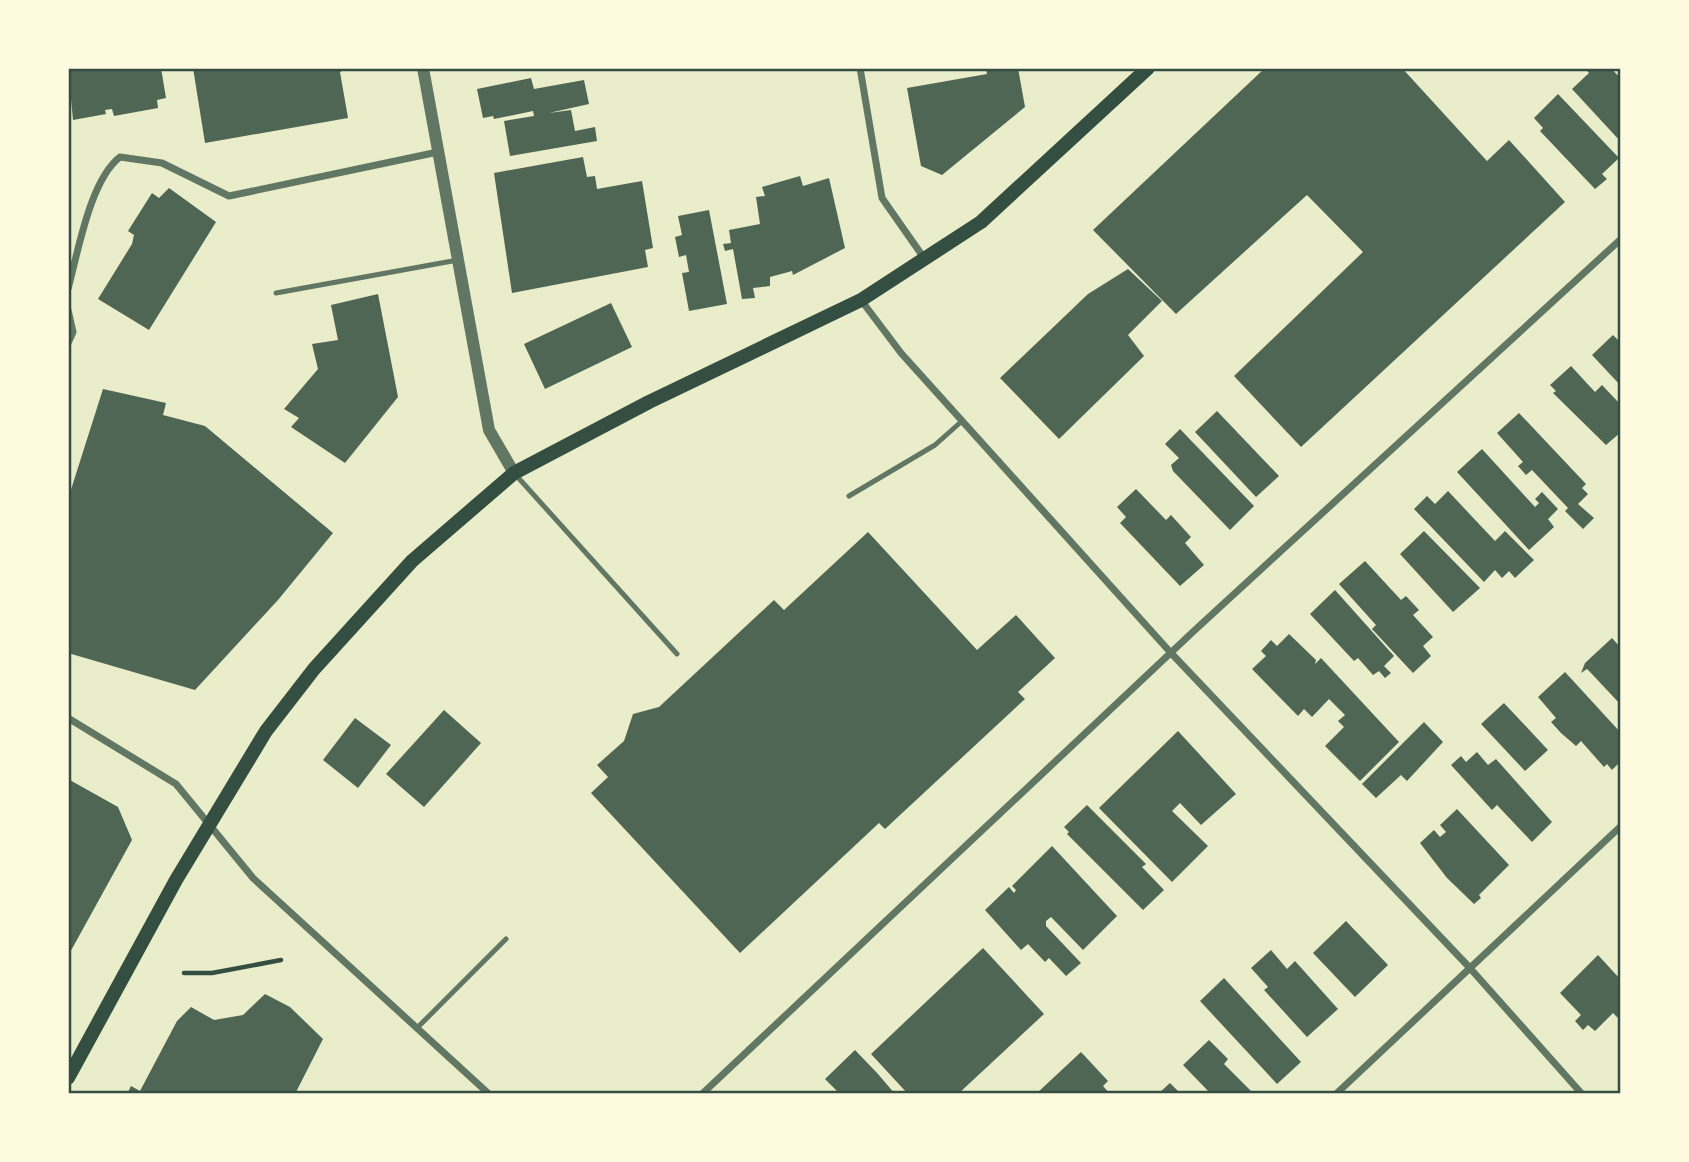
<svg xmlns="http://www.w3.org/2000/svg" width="1689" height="1162" viewBox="0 0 1689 1162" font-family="'DejaVu Sans',sans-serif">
  <rect width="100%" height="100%" fill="#e9edc9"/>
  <!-- building -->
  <path fill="#4f6655" d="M68,68H161L166,98L157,100L158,108L114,116L112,109L105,110L106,114L73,120Z
    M193,68H347L340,72L348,118L205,143Z
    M986,68H1018L1025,107L942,175L921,166L907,88L987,74Z
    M1265,68H1402L1487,161L1509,140L1565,202L1301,447L1234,376L1363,252L1307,195L1176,314L1093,230Z
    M1585,68H1611L1621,79V142L1572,89L1589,73Z
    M531,78L534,89L584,80L589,104L549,113L571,110L575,131L595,127L597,141L510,156L504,121L534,116L533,111L494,119L493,116L483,118L477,89Z
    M1558,94L1619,158L1602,174L1607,179L1595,189L1540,131L1543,128L1534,118Z
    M583,157L587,177L595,176L597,189L642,181L653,248L645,250L648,267L512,293L494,173Z
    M800,176L803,186L829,178L845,248L793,275L792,271L770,277V286L753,288L755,298L742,299L733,249L725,251L723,244L731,243L729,230L760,224L756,197L765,196L762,187Z
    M169,188L216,222L149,330L98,299L132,244L134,235L128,231L152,193L159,198Z
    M709,210L727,304L689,311L682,273L689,272L686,255L679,257L675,237L682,235L678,216Z
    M1128,269L1162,301L1128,335L1144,356L1059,439L1000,378L1088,294Z
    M378,294L398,397L345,463L291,427L299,418L284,409L318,369L312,344L338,340L331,305Z
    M611,303L632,347L545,389L524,344Z
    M1613,335L1621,343V386L1592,355Z
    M1571,366L1595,392L1602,385L1621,405V432L1606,445L1553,393L1556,391L1550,385Z
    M103,389L166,403L163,415L205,426L333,533L278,600L195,690L68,653V499Z
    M1217,411L1279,476L1256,497L1195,432Z
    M1519,413L1586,484L1582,488L1588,494L1578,504L1594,518L1583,529L1565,511L1568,508L1532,470L1526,475L1518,466L1523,462L1497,433Z
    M1180,429L1254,506L1230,530L1173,471L1171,465L1179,458L1165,444Z
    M1482,449L1535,507L1539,503L1535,499L1542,492L1558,509L1548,519L1554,527L1529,550L1457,472Z
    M1136,489L1166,520L1171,515L1191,537L1185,543L1204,565L1180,586L1120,523L1126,517L1117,507Z
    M1448,491L1495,541L1505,531L1534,560L1515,578L1509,571L1502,578L1495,570L1484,582L1414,509L1427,496L1435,504Z
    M1424,531L1480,588L1453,612L1400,554Z
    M868,532L977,650L1016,615L1055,658L1018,692L1025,699L885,829L879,823L740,953L591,793L608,777L597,765L624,741L633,714L659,707L774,600L784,610Z
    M1365,561L1401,600L1406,596L1419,610L1413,615L1433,637L1423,646L1431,656L1413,673L1372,629L1376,625L1339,584Z
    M1335,590L1394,656L1384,666L1391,673L1385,678L1379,671L1373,675L1358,658L1354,661L1310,614Z
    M1289,634L1316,660L1315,664L1321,658L1399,742L1360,781L1325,746L1344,727L1338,721L1345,715L1329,699L1312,717L1304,709L1298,716L1252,669L1266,656L1261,651L1271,640L1277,646Z
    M1612,638L1621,648V705L1591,673L1587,669L1581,673L1585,663Z
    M1565,672L1621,733V761L1612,770L1607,764L1604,767L1581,741L1576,746L1561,733L1551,722L1556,718L1538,697Z
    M1504,703L1548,750L1525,771L1481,724Z
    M444,710L481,743L424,807L386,774Z
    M355,718L391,745L358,788L323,760Z
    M1424,722L1443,742L1407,781L1401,775L1376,798L1362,784Z
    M1178,731L1236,794L1201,825L1180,803L1172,811L1208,846L1172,882L1099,808Z
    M1477,752L1488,765L1496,759L1552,822L1532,842L1497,805L1492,810L1451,765L1461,756L1466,762Z
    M68,779L118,807L132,840L68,956Z
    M1087,805L1146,864L1142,867L1164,890L1143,910L1067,834L1069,832L1064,827Z
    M1457,809L1509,865L1479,895L1481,898L1474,904L1447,878L1420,843L1434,830L1440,837L1446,832L1440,825Z
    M1052,846L1117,916L1083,950L1051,917L1046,921V926L1081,963L1066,976L1049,958L1045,962L1028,944L1021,950L985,910L1009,887L1014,893L1016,890L1012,886Z
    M1346,921L1388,965L1355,997L1313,953Z
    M983,948L1044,1014L958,1094H908L871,1054Z
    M1271,950L1287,969L1295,961L1338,1009L1307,1037L1264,990L1268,987L1251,968Z
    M1598,955L1621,980V1021L1613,1013L1595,1031L1588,1025L1583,1030L1575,1021L1581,1015L1560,993Z
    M1224,978L1301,1062L1277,1084L1200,1001Z
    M265,994L290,1007L323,1039L295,1094H127L131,1086L140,1091L177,1021L191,1007L214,1020L243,1015Z
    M1209,1040L1228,1059L1224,1064L1254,1094H1211L1183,1065Z
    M855,1050L878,1074L895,1094H840L825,1079Z
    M1081,1052L1108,1081L1103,1086L1110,1094H1036Z
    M1170,1083L1181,1094H1158Z"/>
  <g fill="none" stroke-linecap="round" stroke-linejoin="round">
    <!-- path -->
    <path stroke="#344e41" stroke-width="4.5" d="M184,973H212L281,960"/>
    <!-- service -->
    <path stroke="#617663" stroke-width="5" d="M276,293L458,260
      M514,473L677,654
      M849,496L935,445L962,421
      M417,1028L506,939"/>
    <!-- minor -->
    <path stroke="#617663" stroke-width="7" d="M860,68L882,198L924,258
      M68,289C78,252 90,180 120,157L162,163L229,196L438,152
      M861,300L901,353L1171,653L1469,967L1582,1094
      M68,310L73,332L68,343
      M68,718L176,784L253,878L489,1094
      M702,1094L1196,629L1621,239
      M1336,1094L1621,826"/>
    <!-- tertiary -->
    <path stroke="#617663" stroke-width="12" d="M423,68L489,430L514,473"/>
    <!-- secondary -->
    <path stroke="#344e41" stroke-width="14" d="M68,1078L176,880L266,731L314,669L412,561L514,473L649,402L861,300L981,222L1148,68"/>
  </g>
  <!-- border -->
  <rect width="1689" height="1162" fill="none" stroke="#fefae0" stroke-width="140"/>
  <rect x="70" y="70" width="1549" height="1022" fill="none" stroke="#344e41" stroke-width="2.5"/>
</svg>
